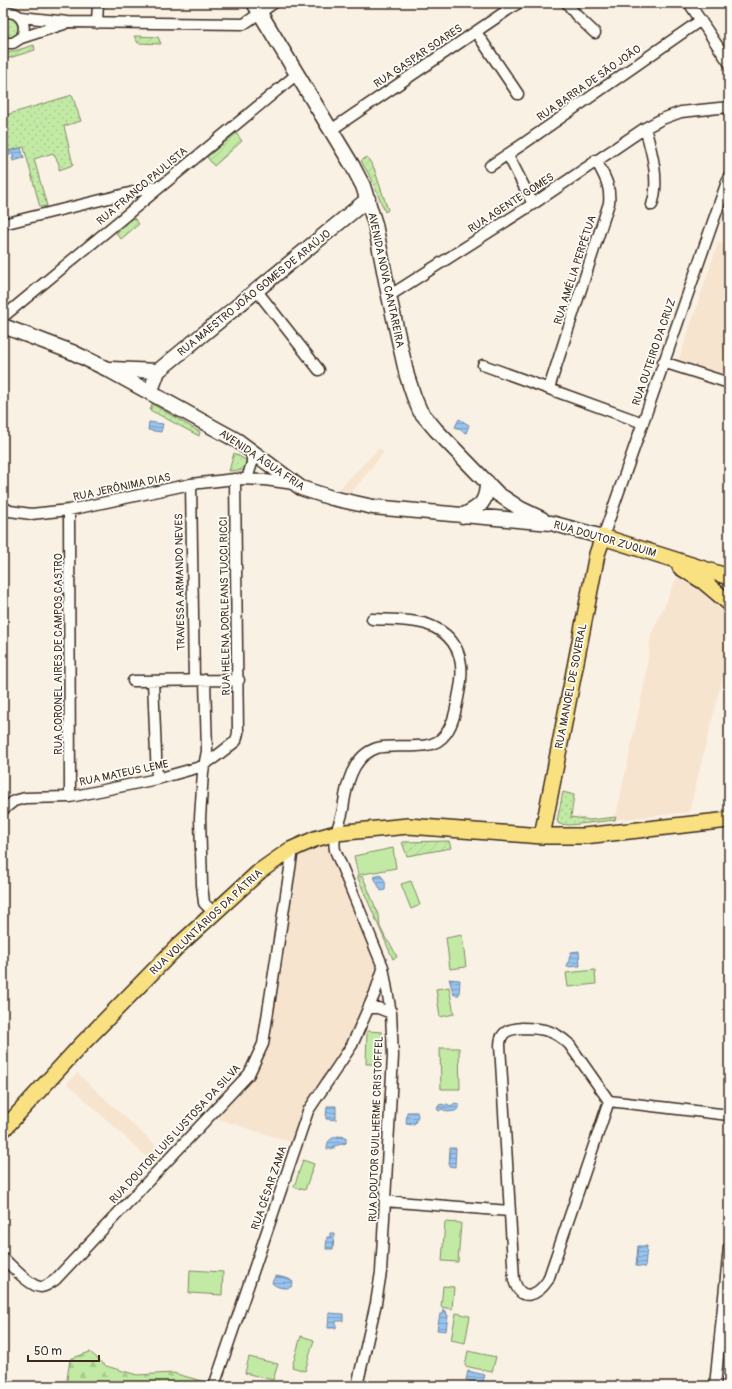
<svg xmlns="http://www.w3.org/2000/svg" width="732" height="1389" viewBox="0 0 732 1389" font-family="Pangolin,sans-serif">
  <defs>
    <pattern id="grass-dots" width="8" height="8" patternUnits="userSpaceOnUse"><rect width="8" height="8" fill="#c2eaa5"/><path d="M2 2h.1M6 6h.1" fill="none" stroke="#a8c98e" stroke-width="1.8" stroke-linecap="round"/></pattern>
    <pattern id="forest-firs" width="22" height="20" patternUnits="userSpaceOnUse"><rect width="22" height="20" fill="#c2eaa5"/><path d="M5 1l3.5 6h-7zM16 11l3.5 6h-7z" fill="#a8c98e"/></pattern>
    <pattern id="garden-furrows" width="10" height="10" patternUnits="userSpaceOnUse"><rect width="10" height="10" fill="#c2eaa5"/><path d="M-1 1l2-2M0 10L10 0M9 11l2-2" fill="none" stroke="#a8c98e"/></pattern>
    <pattern id="water-rules" width="6" height="5" patternUnits="userSpaceOnUse"><rect width="6" height="5" fill="#96c4f1"/><path d="M0 2.5h6" fill="none" stroke="#7c9fc3"/></pattern>
  </defs>
  <rect width="100%" height="100%" fill="#faf1e5"/>
  <filter id="ink" filterUnits="userSpaceOnUse"><feTurbulence type="fractalNoise" baseFrequency=".025" numOctaves="2"/><feDisplacementMap in="SourceGraphic" scale="8" xChannelSelector="R" yChannelSelector="G"/><feConvolveMatrix kernelMatrix="1 2 1 2 8 2 1 2 1" color-interpolation-filters="sRGB"/></filter>
  <g filter="url(#ink)">
    <!-- built -->
    <path fill="#f6e4cf" d="M718,243L729,246V376L679,359Z
      M379,448L384,452L352,492L338,490Z
      M677,577L697,589L729,617V652L689,812L615,820L645,681L651,635Z
      M325,843L366,930L380,972L351,1039L336,1064L323,1078L305,1104L301,1121L292,1142L255,1131L216,1118L255,1075L269,1042L298,857L302,850Z
      M77,1073L164,1153L154,1164L67,1083Z
      M3,1372L12,1381L19,1386H3Z"/>
    <!-- grass -->
    <path fill="url(#grass-dots)" stroke="#7e8a62" d="M3,17L16,18L21,28L15,39H3Z
      M72,95L81,121L64,126L73,165L59,170V164L53,153L34,159L47,206L40,207L24,147L3,152V116Z
      M563,792L574,795L571,817L590,820L616,817L615,820L570,825L559,824L557,821Z"/>
    <!-- forest -->
    <path fill="url(#forest-firs)" stroke="#7e8a62" d="M90,1352L106,1366L137,1375L173,1373L209,1383L208,1386H66L70,1359Z"/>
    <!-- garden -->
    <path fill="url(#garden-furrows)" stroke="#7e8a62" d="M134,36L158,37L161,44L138,43Z
      M34,45L35,50L6,59L5,54Z
      M236,133L242,141L214,166L207,157Z
      M367,157L374,168L388,210L385,212L371,178L361,161Z
      M134,218L139,224L121,239L116,233Z
      M152,404L200,432L199,436L150,410Z
      M234,453L249,462L245,470L229,471Z
      M449,841L451,848L407,856L402,842Z
      M357,876L363,877L379,916L380,927L386,939L391,945L397,957L393,959Z"/>
    <!-- pitch -->
    <path fill="#c2eaa5" stroke="#7e8a62" d="M393,848L396,868L358,875L354,856Z
      M411,881L420,905L411,909L401,884Z
      M462,935L466,967L450,969L446,938Z
      M595,970L596,984L568,987L566,973Z
      M449,987L454,1014L440,1017L436,989Z
      M367,1031L382,1032L381,1064H366Z
      M440,1048H459L460,1089H441Z
      M303,1160L314,1164L305,1190L294,1187Z
      M445,1222L461,1223L458,1262L442,1261Z
      M190,1270L223,1272L222,1295L189,1293Z
      M443,1286L454,1287L452,1309L441,1307Z
      M456,1313L470,1316L465,1343L451,1340Z
      M301,1336L314,1340L305,1371L292,1367Z
      M468,1351L496,1357L492,1372L465,1366Z
      M249,1357L278,1364L273,1380L245,1373Z"/>
    <!-- water -->
    <path fill="url(#water-rules)" stroke="#72869d" d="M21,148L24,158L13,161L12,158L14,157L13,154L6,156L5,152Z
      M459,419L469,425L466,433L455,427Z
      M149,422L163,424L161,432L148,430Z
      M380,875C385,879 386,883 385,890L381,891L374,877Z
      M579,951L580,966L567,967L571,952Z
      M449,979L460,980L459,995H454Z
      M455,1103L458,1104L459,1108L455,1111L448,1112L442,1109L439,1111L437,1109L439,1105L443,1104L444,1106L447,1104L451,1106Z
      M327,1106H336V1120L326,1119Z
      M407,1112H417L418,1116L414,1125L406,1124Z
      M338,1136L346,1137V1143L334,1146V1149H327C327,1140 330,1139 338,1136Z
      M450,1148H456L455,1167L449,1166Z
      M330,1233H334L333,1249H326L327,1237H330Z
      M638,1246H647L645,1267L636,1266Z
      M277,1276L289,1279L293,1282L291,1287C285,1289 277,1288 272,1283L274,1278Z
      M443,1310L446,1311L447,1315H448L446,1331L437,1330L440,1314H442Z
      M329,1313L343,1314V1321H336V1328H328Z
      M468,1371L485,1375L482,1384L466,1380Z"/>
    <g fill="none" stroke-linecap="round" stroke-linejoin="round">
      <!-- minor casing -->
      <g stroke="#3b2a1e" stroke-width="13">
        <path id="minor" d="M567,3L576,15L595,33
          M689,3L729,63
          M3,13C19,9 29,24 21,38
          M21,17L68,22L244,24L274,3
          M97,23L98,3
          M476,32L518,94
          M3,43H13L21,38L64,24
          M645,128C652,152 660,181 652,205
          M331,130L518,3
          M508,155L533,204
          M490,166L523,144L701,20
          M3,224L158,186
          M257,291L319,370
          M389,296L533,204L645,128L662,119L681,112L729,107
          M3,317L297,74
          M663,362L729,383
          M483,365L643,423
          M549,388L609,203C611,185 604,176 596,160
          M247,479L252,463V452
          M191,484L194,680
          M3,507L10,511L31,514L69,510L191,484L235,479L265,480L294,484
          M69,510L70,797
          M603,537L729,176
          M205,680L207,751L203,772L200,818L202,885L204,903L214,913
          M133,681L239,680
          M153,681L157,779
          M3,810L14,801L25,798L70,797L157,779L200,767L214,758L236,741L238,733L235,479
          M369,1008H378L391,1013
          M522,1028C542,1028 554,1030 569,1044L609,1101L548,1280C538,1295 521,1304 514,1280L500,1045C500,1031 510,1029 522,1028Z
          M609,1101L729,1115
          M385,1201L509,1211
          M3,1258C11,1265 30,1287 41,1287C46,1287 50,1283 55,1280L249,1074L263,1044L293,849
          M214,1386L308,1111L352,1045L375,993L383,969
          M357,1386L376,1303L381,1272L393,1056L391,1013L383,967L335,850C332,835 341,823 343,809C346,786 352,756 377,748C389,745 404,747 417,746C425,746 436,744 442,738C454,726 456,708 459,693C466,662 459,635 426,624C409,619 390,620 372,619
          M715,1386L729,1247"/>
      </g>
      <!-- secondary casing -->
      <g stroke="#3b2a1e" stroke-width="17">
        <path id="secondary" d="M254,3L352,165L363,186L375,224L389,296L407,376L414,397L420,411L436,430L498,494L521,509L542,519
          M3,326L72,352L107,369L238,441L301,488L332,498L373,507L551,523L603,537
          M111,369L158,371
          M150,393L158,371L368,199
          M462,516C480,507 487,503 487,482"/>
      </g>
      <!-- primary casing -->
      <g stroke="#3b2a1e" stroke-width="18">
        <path id="primary" d="M680,567L704,582L729,603
          M542,836L597,554L603,537L729,577
          M3,1130L80,1046L177,947L260,871L290,850L315,839L336,833L408,826L542,836H584L729,820"/>
      </g>
      <!-- minor -->
      <use href="#minor" stroke="#fdfcf7" stroke-width="10"/>
      <!-- secondary -->
      <use href="#secondary" stroke="#fdfcf7" stroke-width="14"/>
      <!-- primary -->
      <use href="#primary" stroke="#f9e181" stroke-width="15"/>
    </g>
  </g>
  <g text-anchor="middle" dominant-baseline="central" stroke-width="3.5" stroke-linejoin="round" paint-order="stroke">
    <!-- street labels -->
    <g font-size="11" fill="#3b2a1e" stroke="#fdfcf7">
      <text transform="translate(418 56) rotate(-34)">RUA GASPAR SOARES</text>
      <text transform="translate(589 83) rotate(-35)">RUA BARRA DE SÃO JOÃO</text>
      <text transform="translate(142 186) rotate(-40)">RUA FRANCO PAULISTA</text>
      <text transform="translate(511 203) rotate(-33)">RUA AGENTE GOMES</text>
      <text transform="translate(575 270) rotate(-72)">RUA AMÉLIA PERPÉTUA</text>
      <text transform="translate(386 280) rotate(78)">AVENIDA NOVA CANTAREIRA</text>
      <text transform="translate(254 293) rotate(-39)">RUA MAESTRO JOÃO GOMES DE ARAÚJO</text>
      <text transform="translate(654 352) rotate(-71)">RUA OUTEIRO DA CRUZ</text>
      <text transform="translate(262 460) rotate(34)">AVENIDA ÁGUA FRIA</text>
      <text transform="translate(122 487) rotate(-12)">RUA JERÔNIMA DIAS</text>
      <text transform="translate(605 539) rotate(16)">RUA DOUTOR ZUQUIM</text>
      <text transform="translate(180 582) rotate(-91)">TRAVESSA ARMANDO NEVES</text>
      <text transform="translate(225 606) rotate(-91)">RUA HELENA DORLEANS TUCCI RICCI</text>
      <text transform="translate(58 654) rotate(-90)">RUA CORONEL AIRES DE CAMPOS CASTRO</text>
      <text transform="translate(571 686) rotate(-79)">RUA MANOEL DE SOVERAL</text>
      <text transform="translate(124 773) rotate(-12)">RUA MATEUS LEME</text>
      <text transform="translate(206 922) rotate(-43)">RUA VOLUNTÁRIOS DA PÁTRIA</text>
      <text transform="translate(376 1129) rotate(-88)">RUA DOUTOR GUILHERME CRISTOFFEL</text>
      <text transform="translate(175 1134) rotate(-47)">RUA DOUTOR LUIS LUSTOSA DA SILVA</text>
      <text transform="translate(269 1188) rotate(-71)">RUA CÉSAR ZAMA</text>
    </g>
  </g>
  <!-- margin -->
  <rect width="732" height="1389" fill="none" stroke="#fdfcf7" stroke-width="16"/>
  <rect x="8" y="8" width="716" height="1373" fill="none" stroke="#3b2a1e" stroke-width="1.5" filter="url(#ink)"/>
  <!-- scale -->
  <path d="M28 1355v6h71v-6" fill="none" stroke="#3b2a1e" stroke-width="2"/>
  <text x="34" y="1355" font-size="12" fill="#3b2a1e" stroke="#fdfcf7" stroke-width="3" paint-order="stroke">50 m</text>
</svg>
